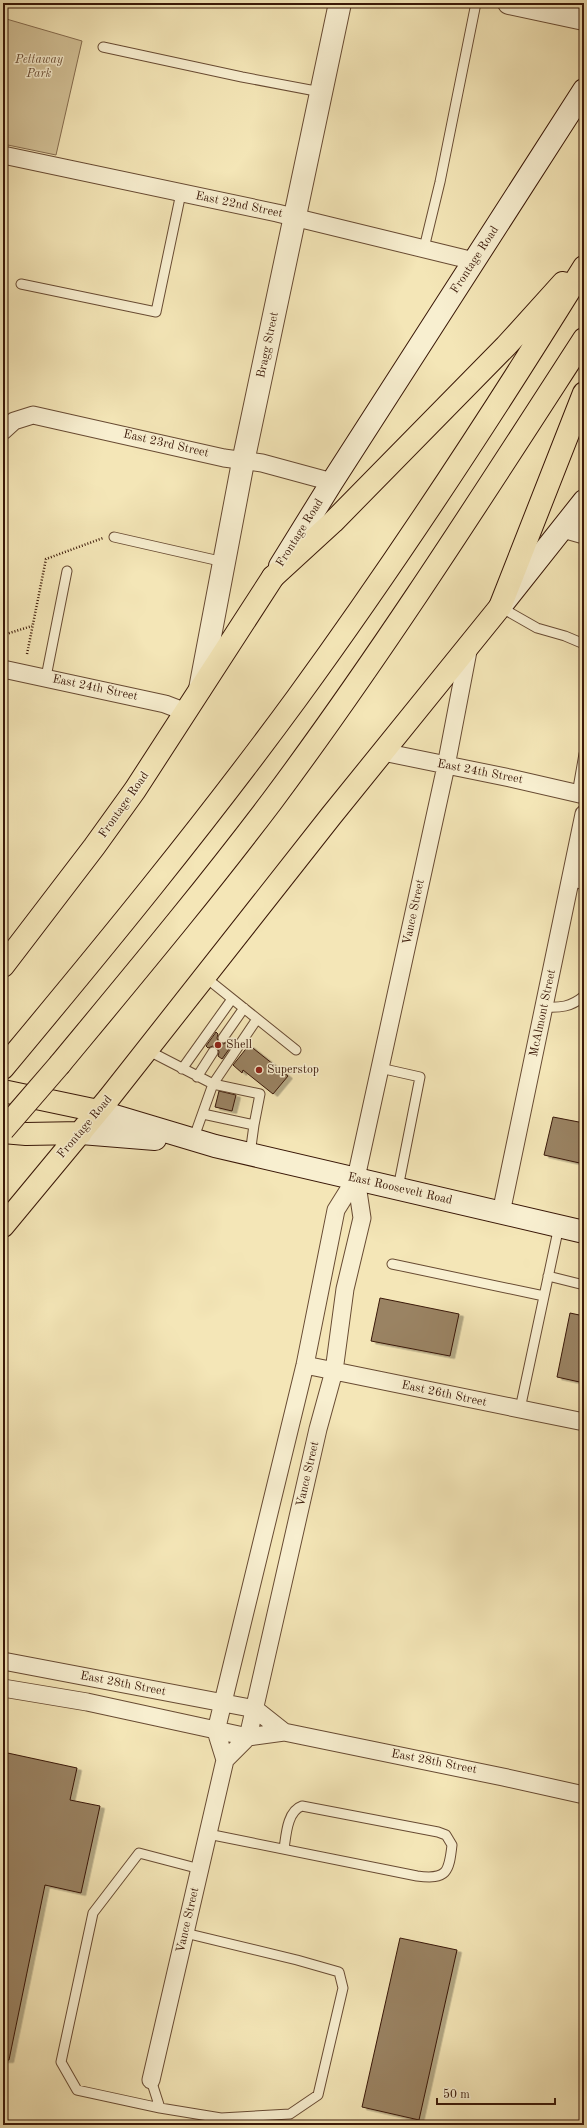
<svg xmlns="http://www.w3.org/2000/svg" width="587" height="2128" viewBox="0 0 587 2128" font-family="'Old Standard TT',serif">
  <defs>
    <filter id="shadow"><feDropShadow dx="4.5" dy="2.5" stdDeviation="0" flood-color="#0004"/></filter>
  </defs>
  <rect width="100%" height="100%" fill="#f4e6b7"/>
  <filter id="stains"><feTurbulence type="fractalNoise" baseFrequency=".005" numOctaves="4"/><feColorMatrix values="0 0 0 0 .2 0 0 0 0 .09 0 0 0 0 .02 0 0 0 .5 -.17"/></filter>
  <radialGradient id="worn" r=".72"><stop offset=".6" stop-color="#630" stop-opacity="0"/><stop offset="1" stop-color="#630" stop-opacity=".3"/></radialGradient>
  <!-- green -->
  <path fill="#d4c399" stroke="#866d50" d="M3,18L82,41L56,155L3,144Z"/>
  <!-- building -->
  <path fill="#9a8363" stroke="#391707" filter="url(#shadow)" d="M216,1032L218,1034L217,1038L219,1043L223,1044L228,1042L232,1045L222,1059L218,1056L219,1052L217,1047L213,1046L208,1048L206,1046Z
    M249,1045L288,1076L273,1094L243,1070L242,1073L233,1065Z
    M219,1091L236,1095L232,1111L215,1107Z
    M553,1117L584,1123V1164L544,1155Z
    M380,1298L459,1314L450,1356L371,1341Z
    M570,1313L584,1316V1383L557,1377Z
    M3,1752L77,1768L70,1800L100,1806L81,1893L45,1885L9,2060H3Z
    M400,1938L457,1950L419,2120L362,2107Z"/>
  <g fill="none" stroke-linecap="round" stroke-linejoin="round">
    <!-- service casing -->
    <g stroke="#684b33" stroke-width="11">
      <path id="service" d="M103,47L242,77L321,92
        M424,248L440,182L476,3
        M21,284L156,312L181,193
        M114,537L224,562
        M500,607L537,628L565,636L584,644
        M46,677L67,571
        M577,794L584,754
        M570,881L584,885
        M205,977L296,1050
        M544,1007C560,1008 571,1007 584,996
        M223,1038L244,1008
        M147,1050L213,1084L193,1140
        M380,1068L420,1077L398,1188
        M182,1069L232,999
        M197,1077L213,1052
        M203,1114L254,1125L250,1154
        M254,1125L260,1094L213,1084L257,1019
        M392,1264L544,1296
        M548,1276L584,1285
        M520,1409L559,1226
        M208,1834L417,1876C447,1880 449,1872 452,1845L446,1835L438,1832L302,1806C287,1811 286,1836 284,1849
        M151,2080L160,2108L221,2118L290,2114L318,2095L343,1988L339,1972L297,1960L185,1933
        M160,2108L77,2090L61,2062L93,1913L139,1853L200,1869"/>
    </g>
    <!-- minor casing -->
    <g stroke="#684b33" stroke-width="19">
      <path id="minor" d="M3,155L277,213L474,261
        M3,431L14,421L33,415L224,458L262,463L332,482
        M563,529L584,535
        M3,669L165,704L186,712
        M383,752L510,778L584,795
        M501,1213L584,814
        M305,1365L584,1422
        M3,1661L255,1709L284,1732
        M3,1688L87,1702L248,1737L284,1732L503,1777L584,1795
        M225,1760L248,1737L318,1429L334,1371L345,1289L362,1218L356,1178
        M151,2080L225,1760L216,1731L305,1365L336,1210L356,1178L446,766L469,646"/>
    </g>
    <!-- tertiary casing -->
    <g stroke="#684b33" stroke-width="24">
      <path id="tertiary" d="M509,3L584,19
        M200,689L243,462L340,3"/>
    </g>
    <!-- secondary casing -->
    <g stroke="#391707" stroke-width="24">
      <path id="secondary" d="M280,566L332,482L584,90
        M504,602L584,501
        M98,1111L215,1146L584,1232
        M81,1133L155,1139"/>
    </g>
    <!-- primary casing -->
    <g stroke="#391707" stroke-width="24">
      <path id="primary" d="M3,966L94,847L135,790L273,577
        M3,1091L98,1111
        M3,1132L26,1134L81,1133
        M3,1226L109,1098L331,816L500,607"/>
    </g>
    <!-- motorway casing -->
    <g stroke="#391707" stroke-width="24">
      <path id="motorway" d="M273,577L333,522L506,346L563,283
        M500,607L584,393
        M60,1064C132,977 204,891 272,801C383,652 483,495 584,339
        M3,1068C104,947 204,825 297,698C399,558 493,414 584,267"/>
    </g>
    <!-- path -->
    <path stroke="#391707" stroke-width="2.5" stroke-dasharray="1 2" stroke-linecap="butt" d="M3,635L32,626
      M27,654L46,559L103,538"/>
    <!-- service -->
    <use href="#service" stroke="#f8efd0" stroke-width="9"/>
    <!-- minor -->
    <use href="#minor" stroke="#f8efd0" stroke-width="17"/>
    <!-- tertiary -->
    <use href="#tertiary" stroke="#f8efd0" stroke-width="22"/>
    <!-- secondary -->
    <use href="#secondary" stroke="#f8efd0" stroke-width="22"/>
    <!-- primary -->
    <use href="#primary" stroke="#f4e6b7" stroke-width="22"/>
    <!-- motorway -->
    <use href="#motorway" stroke="#f4e6b7" stroke-width="22"/>
    <!-- motorway-bridge casing -->
    <g stroke="#391707" stroke-width="24" stroke-linecap="butt">
      <path id="motorway-bridge" d="M3,1130L60,1064"/>
    </g>
    <!-- motorway-bridge -->
    <use href="#motorway-bridge" stroke="#f4e6b7" stroke-width="22"/>
  </g>
  <!-- markers -->
  <g fill="#8f2418" stroke="#f8efd0" stroke-width="1.5">
    <circle cx="218" cy="1045" r="4"/>
    <circle cx="259" cy="1070" r="4"/>
  </g>
  <g text-anchor="middle" dominant-baseline="central" stroke-width="3" stroke-linejoin="round" paint-order="stroke">
    <!-- park labels -->
    <g font-size="12" font-style="italic" fill="#684b33" stroke="#f8efd0">
      <text x="39" y="60">Pettaway<tspan x="39" dy="14">Park</tspan></text>
    </g>
    <!-- street labels -->
    <g font-size="12" fill="#391707" stroke="#f8efd0">
      <text transform="translate(239 205) rotate(12)">East 22nd Street</text>
      <text transform="translate(475 260) rotate(-57)">Frontage Road</text>
      <text transform="translate(268 345) rotate(-78)">Bragg Street</text>
      <text transform="translate(166 444) rotate(13)">East 23rd Street</text>
      <text transform="translate(300 533) rotate(-58)">Frontage Road</text>
      <text transform="translate(95 688) rotate(12)">East 24th Street</text>
      <text transform="translate(480 772) rotate(11)">East 24th Street</text>
      <text transform="translate(124 805) rotate(-55)">Frontage Road</text>
      <text transform="translate(414 912) rotate(-78)">Vance Street</text>
      <text transform="translate(543 1013) rotate(-78)">McAlmont Street</text>
      <text transform="translate(85 1127) rotate(-50)">Frontage Road</text>
      <text transform="translate(400 1189) rotate(13)">East Roosevelt Road</text>
      <text transform="translate(444 1394) rotate(12)">East 26th Street</text>
      <text transform="translate(308 1474) rotate(-77)">Vance Street</text>
      <text transform="translate(123 1684) rotate(11)">East 28th Street</text>
      <text transform="translate(434 1762) rotate(11)">East 28th Street</text>
      <text transform="translate(188 1920) rotate(-77)">Vance Street</text>
    </g>
    <!-- poi labels -->
    <g font-size="12" fill="#391707" stroke="#f8efd0" text-anchor="start">
      <text x="226" y="1045">Shell</text>
      <text x="267" y="1070">Superstop</text>
    </g>
  </g>
  <!-- margin -->
  <rect width="587" height="2128" fill="none" stroke="#f4e6b7" stroke-width="16"/>
  <rect x="4" y="4" width="579" height="2120" fill="none" stroke="#391707" stroke-width="2"/>
  <rect x="8" y="8" width="571" height="2112" fill="none" stroke="#391707"/>
  <!-- scale -->
  <path d="M437 2098v6h118v-6" fill="none" stroke="#391707" stroke-width="2"/>
  <text x="443" y="2098" font-size="12" fill="#391707" stroke="#f8efd0" stroke-width="3" paint-order="stroke">50 m</text>
  <rect width="100%" height="100%" filter="url(#stains)"/>
  <rect width="100%" height="100%" fill="url(#worn)"/>
</svg>
